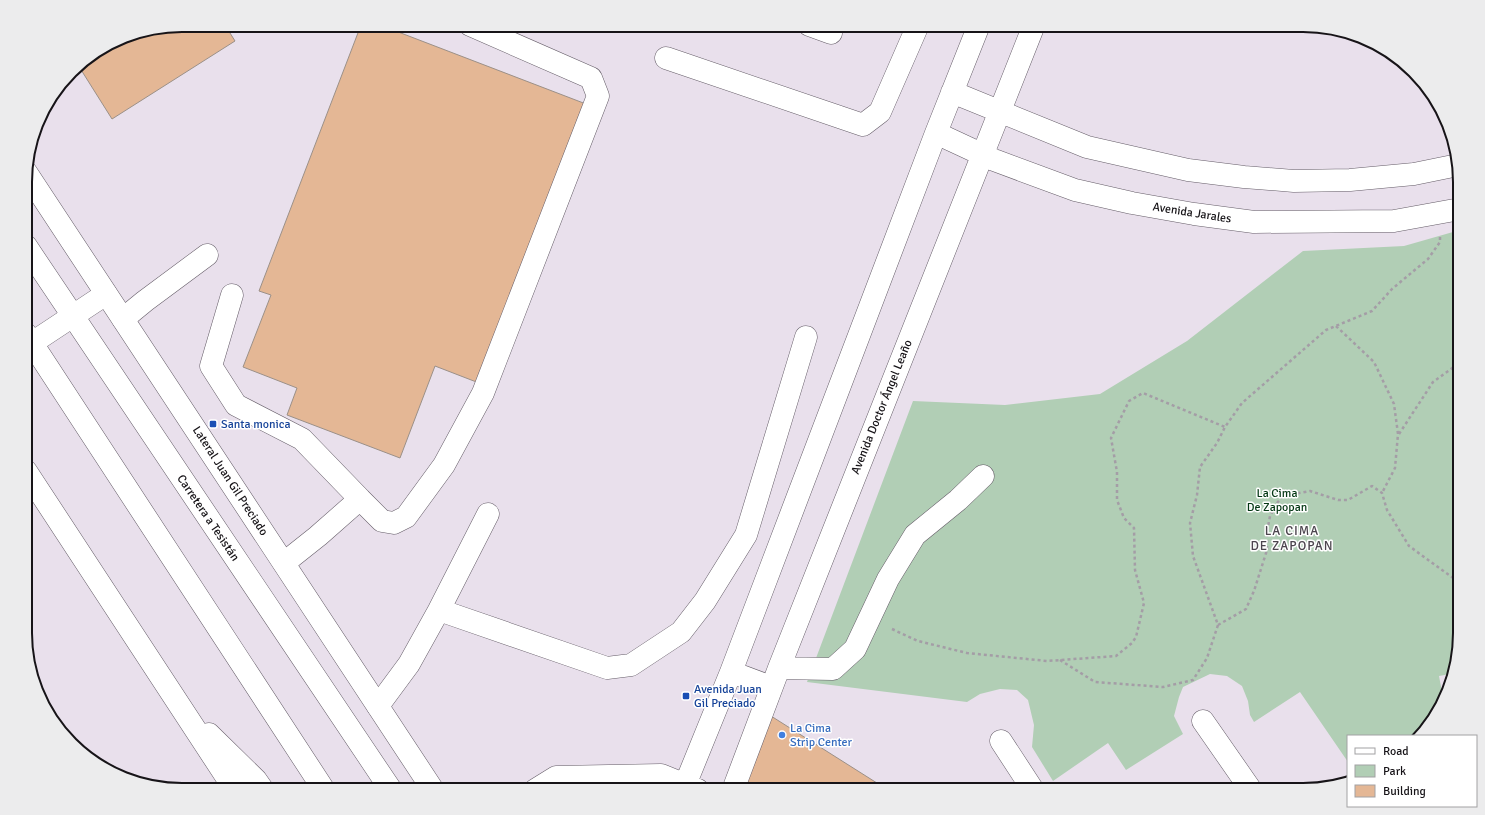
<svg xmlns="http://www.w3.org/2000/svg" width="1485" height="815" viewBox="0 0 1485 815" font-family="Signika,sans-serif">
  <rect width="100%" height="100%" fill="#e9e0ec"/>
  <!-- green -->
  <path fill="#b1ceb5" d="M1460,230V643L1450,674L1439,676L1443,697L1439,711L1416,736H1348V762L1300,692L1254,722L1250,715L1248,701L1242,686L1227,676L1210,674L1183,687L1179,697L1174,716L1183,734L1126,770L1108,743L1053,781L1032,747L1034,725L1028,700L1017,690L1000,689L980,694L967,702L807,682L913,401L1005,405L1100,394L1187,341L1303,251L1404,246Z"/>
  <!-- building -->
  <path fill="#e4b795" stroke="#9b9088" d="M182,25H225L235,41L112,119L78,65L122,37Z
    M361,25H380L586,104L479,383L435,366L400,458L287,415L297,388L243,367L271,295L259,291Z
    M875,25H897L894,32Z
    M771,716L888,790H742Z"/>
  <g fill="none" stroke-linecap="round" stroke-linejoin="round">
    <!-- minor casing -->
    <g stroke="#655d68" stroke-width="23">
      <path id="minor" d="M809,25L831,33
        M666,58L863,125L880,112L918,25
        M952,92L1087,147L1188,170L1244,177L1294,181L1350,180L1414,174L1458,165
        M936,133L994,160L1075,190L1132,203L1194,214L1254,222L1394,221L1460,209
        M232,295L211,366L236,405L302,439L360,499
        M123,319L145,301L207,255
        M26,346L32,343L106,294
        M284,563L318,536L360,499L382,521L394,523L406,517L444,465L483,393L598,96L591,78L470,25
        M439,610L488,514
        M779,668L833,669L855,649L888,579L915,535L958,500L983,476
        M731,672L771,687
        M378,706L409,664L439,610L607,668L631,665L681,632L705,601L746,535L806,337
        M1203,721L1251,790
        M1001,741L1033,790
        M535,790L556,777L661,775L698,790
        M683,790L731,672L936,133L979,25
        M733,790L779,668L1034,25"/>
    </g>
    <!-- major casing -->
    <g stroke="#655d68" stroke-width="23">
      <path id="major" d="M26,172L433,790
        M26,246L391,790
        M26,334L324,790
        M26,471L235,790
        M209,734L256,780L263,790"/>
    </g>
    <!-- path -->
    <path stroke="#a49da6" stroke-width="2.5" stroke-dasharray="3 3" stroke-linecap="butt" d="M1336,326L1374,362L1394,404L1398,434L1395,468L1382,493
      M1399,434L1433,382L1455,366L1460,365
      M1218,625L1246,609L1254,591L1267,550V532L1270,516L1277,503L1283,496L1310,491L1338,500H1348L1372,486L1382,493L1387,510L1409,546L1460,583
      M892,629L918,641L967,653L1047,661L1116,656L1132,643L1136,637L1144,603L1135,570L1134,528L1124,518L1117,500V472L1111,438L1129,401L1143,393L1225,427
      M1060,660L1095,682L1163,687L1193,680L1207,658L1218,625L1193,556L1190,523L1197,495L1200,467L1217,443L1225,427L1242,403L1326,330L1372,311L1392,289L1428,259L1440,242V237"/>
    <!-- minor -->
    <use href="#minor" stroke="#fff" stroke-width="22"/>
    <!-- major -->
    <use href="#major" stroke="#fff" stroke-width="22"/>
  </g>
  <!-- markers -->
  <g fill="#1a4fb4" stroke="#fff" stroke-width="1.5">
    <rect x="209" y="420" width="8" height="8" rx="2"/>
    <rect x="682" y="692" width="8" height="8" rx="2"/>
  </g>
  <circle fill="#3f7fe0" stroke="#fff" stroke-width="1.5" cx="782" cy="735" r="4"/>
  <g text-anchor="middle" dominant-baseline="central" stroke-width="3" stroke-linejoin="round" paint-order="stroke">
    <!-- street labels -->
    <g font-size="12" fill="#171418" stroke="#fff">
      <text transform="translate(1192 213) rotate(9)">Avenida Jarales</text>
      <text transform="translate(882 407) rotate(-68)">Avenida Doctor Ángel Leaño</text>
      <text transform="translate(230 481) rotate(57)">Lateral Juan Gil Preciado</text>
      <text transform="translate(208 518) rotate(56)">Carretera a Tesistán</text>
    </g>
    <!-- transit labels -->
    <g font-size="12" fill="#164399" stroke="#fff" text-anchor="start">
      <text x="221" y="424">Santa monica</text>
      <text x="694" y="689">Avenida Juan<tspan x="694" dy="14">Gil Preciado</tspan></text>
    </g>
    <!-- park labels -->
    <g font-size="12" fill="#043714" stroke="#fff">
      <text x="1277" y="493">La Cima<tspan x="1277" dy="14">De Zapopan</tspan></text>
    </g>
    <!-- shop labels -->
    <g font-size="12" fill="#366cbe" stroke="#fff" text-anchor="start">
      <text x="790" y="728">La Cima<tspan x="790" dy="14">Strip Center</tspan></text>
    </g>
    <!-- neighbourhood labels -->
    <g font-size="13" letter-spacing="1" fill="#4c454e" stroke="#fff">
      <text x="1292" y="531">LA CIMA<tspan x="1292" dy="15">DE ZAPOPAN</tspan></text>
    </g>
  </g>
  <!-- crop -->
  <path d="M0 0H1485V815H0ZM182 32H1303A150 150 0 0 1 1453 182V633A150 150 0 0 1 1303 783H182A150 150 0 0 1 32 633V182A150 150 0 0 1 182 32Z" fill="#ececed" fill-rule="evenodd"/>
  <path fill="none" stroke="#171418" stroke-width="2" d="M182 32H1303A150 150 0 0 1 1453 182V633A150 150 0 0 1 1303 783H182A150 150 0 0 1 32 633V182A150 150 0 0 1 182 32Z"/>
  <!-- legend -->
  <rect x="1347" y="735" width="130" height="72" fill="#ffffff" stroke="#a2a1a3"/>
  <rect x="1355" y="748" width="20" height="6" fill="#ffffff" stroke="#a2a1a3"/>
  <text x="1383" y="755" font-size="12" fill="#171418">Road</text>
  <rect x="1355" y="765" width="20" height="12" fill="#b1ceb5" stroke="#a2a1a3"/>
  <text x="1383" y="775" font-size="12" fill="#171418">Park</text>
  <rect x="1355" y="785" width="20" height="12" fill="#e4b795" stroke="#a2a1a3"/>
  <text x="1383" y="795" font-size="12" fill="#171418">Building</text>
</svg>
